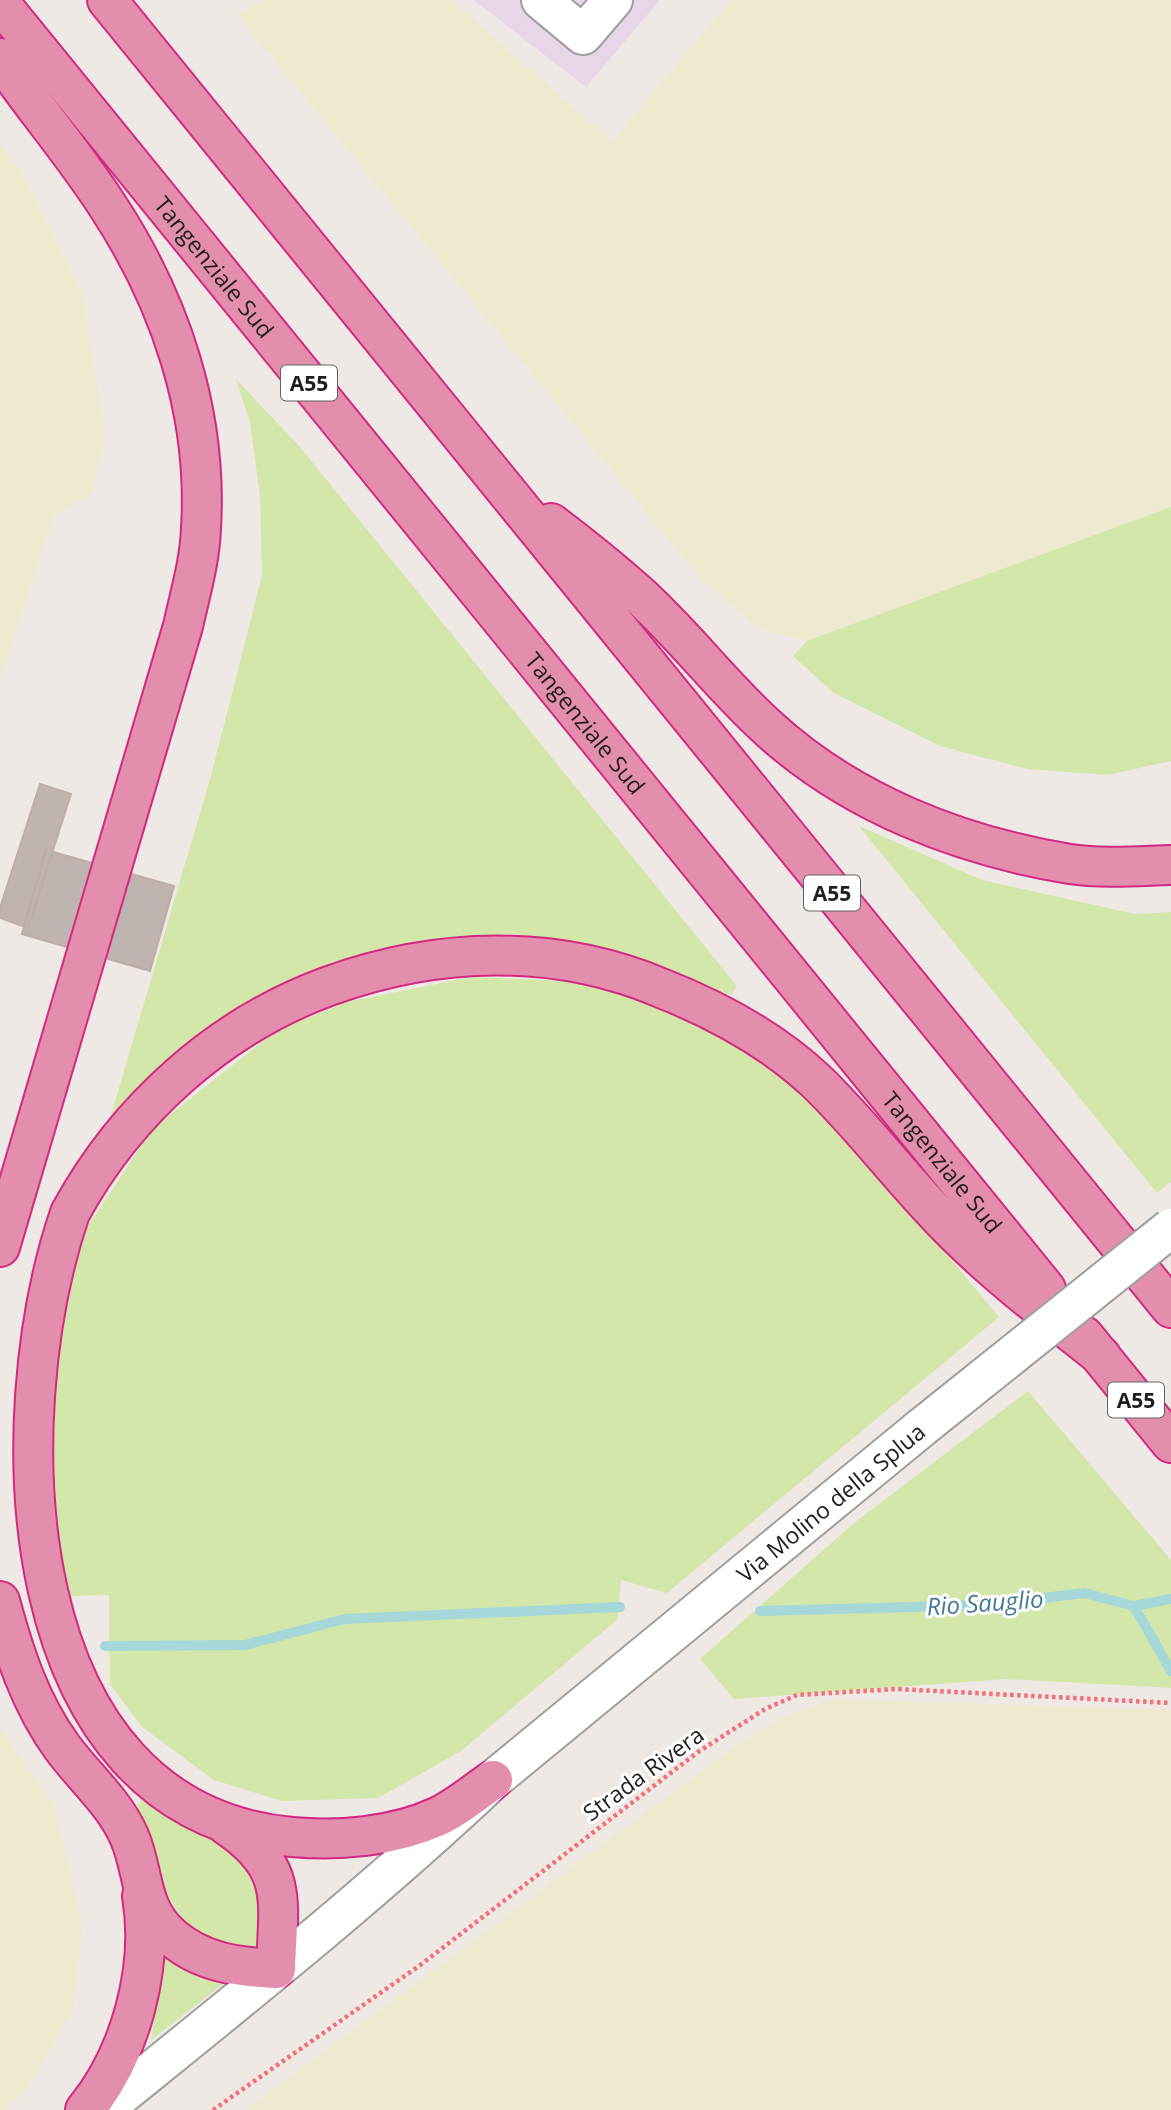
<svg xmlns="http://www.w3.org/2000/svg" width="1171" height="2110" viewBox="0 0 1171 2110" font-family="'Open Sans',sans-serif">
  <rect width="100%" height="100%" fill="#eee9e4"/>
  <!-- industrial -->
  <path fill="#e7d6e7" d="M474,0H660L586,87Z"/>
  <!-- farmland -->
  <path fill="#edead0" d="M262,0H451L612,142L731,0H1171V507L807,641L762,630L702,580L237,15Z
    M0,143L22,173L83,295L105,434L93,493L54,516L0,681Z
    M832,1699L1171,1710V2110H246L735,1746L782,1718Z
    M0,1727L54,1805L83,1926L73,2011L26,2089L6,2110H0Z"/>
  <!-- grass -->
  <path fill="#d3e7ab" d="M236,379L300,447L737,986L731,995L643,960L515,934L439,938L332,962L242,1007L109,1122L211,776L262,575L260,496L250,422Z
    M1171,507V761L1108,775L1027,769L940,746L834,693L793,656L807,641Z
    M859,826L982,880L1135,914L1171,912V1182L1157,1193Z
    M471,977L570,981L670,1007L748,1045L823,1107L999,1317L667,1593L621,1580L618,1619L461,1751L378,1798L282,1801L214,1780L142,1727L110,1684L109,1595L67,1596L35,1423L51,1332L86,1229L153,1128L276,1031L347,1002Z
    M1028,1391L1171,1560V1688L1006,1679L734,1699L700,1659L854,1523Z
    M145,1797L231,1842L257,1866L261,1949C250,1948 239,1949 228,1947C165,1934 156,1856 137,1805Z
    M165,1956L223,1984L151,2040Z"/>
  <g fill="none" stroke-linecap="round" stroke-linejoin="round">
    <!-- stream -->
    <path stroke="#a6d8da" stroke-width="10" d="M1134,1606L1171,1599
      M760,1611L986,1605L1084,1593L1134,1606L1171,1671
      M105,1646L245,1645L345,1619L620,1607"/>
  </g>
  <!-- building -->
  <path fill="#bfb4b0" stroke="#bfada7" stroke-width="2" d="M40,784L71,794L28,928L0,918V908Z
    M46,850L174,886L150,971L22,934Z"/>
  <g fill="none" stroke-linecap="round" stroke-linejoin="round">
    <!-- minor casing -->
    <g stroke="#9f9f9f" stroke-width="42">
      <g id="minor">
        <path d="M541,0L583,35L613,0"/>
        <path id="s1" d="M103,2110C235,2003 369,1897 493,1780L921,1428"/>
      </g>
    </g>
    <!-- highway casing -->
    <g stroke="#d32a81" stroke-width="42">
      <g id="highway">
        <path d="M107,0L1171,1308"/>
        <path id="s2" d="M0,3L1046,1289"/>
        <path d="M0,58C35,109 76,156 109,208C171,303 208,414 201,528C200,561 190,594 183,626L0,1247"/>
        <path d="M551,523C580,545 609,568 637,593C683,634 720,684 766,726C849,803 960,846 1070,864C1103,869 1138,866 1171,865"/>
        <path d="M1084,1336L1171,1443"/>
        <path d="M0,1601C14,1653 30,1703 62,1747C84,1777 114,1802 129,1836C145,1872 138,1908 172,1937C202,1963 238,1967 276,1969C278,1900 290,1868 226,1825"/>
        <path d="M493,1780C475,1792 457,1808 437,1817C393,1837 338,1841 292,1837C8,1811 0,1418 70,1213C126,1110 219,1026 329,986C437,947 554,943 661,988C717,1010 772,1040 816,1081C865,1128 905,1184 954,1232C999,1277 1051,1316 1101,1356"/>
        <path d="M85,2110C131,2054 154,1967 142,1896"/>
      </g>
    </g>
    <!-- path -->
    <path stroke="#f46f78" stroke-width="4.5" stroke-dasharray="3.5 3.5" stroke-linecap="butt" d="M213,2110L419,1966L698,1752L765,1709L797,1695L896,1689L1171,1703"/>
    <!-- minor -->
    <use href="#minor" stroke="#fff" stroke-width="38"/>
    <!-- highway -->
    <use href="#highway" stroke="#e38eac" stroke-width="38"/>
    <!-- minor-bridge casing -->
    <g stroke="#9f9f9f" stroke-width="42" stroke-linecap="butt">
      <path id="minor-bridge" d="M921,1428L1171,1228"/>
    </g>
    <!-- minor-bridge -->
    <use href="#minor-bridge" stroke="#fff" stroke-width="38"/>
  </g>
  <g text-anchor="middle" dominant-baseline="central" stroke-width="6" stroke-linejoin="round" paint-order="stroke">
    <!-- shield labels -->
    <g fill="#fff" stroke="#626262" stroke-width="2">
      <rect x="281" y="365.5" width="56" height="35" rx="5"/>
      <rect x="804" y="875.5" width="56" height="35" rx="5"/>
      <rect x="1108" y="1382.5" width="56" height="35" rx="5"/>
    </g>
    <g font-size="21" font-weight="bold" fill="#1e1e1e">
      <text x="309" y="383">A55</text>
      <text x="832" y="893">A55</text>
      <text x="1136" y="1400">A55</text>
    </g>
    <!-- street labels -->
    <g font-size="23" fill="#1e1e1e" stroke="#fff">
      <text stroke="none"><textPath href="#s2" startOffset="340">Tangenziale Sud</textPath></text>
      <text stroke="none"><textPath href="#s2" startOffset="928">Tangenziale Sud</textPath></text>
      <text stroke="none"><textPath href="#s2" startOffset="1494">Tangenziale Sud</textPath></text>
      <text stroke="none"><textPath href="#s1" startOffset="948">Via Molino della Splua</textPath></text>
      <text transform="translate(643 1773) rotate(-36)">Strada Rivera</text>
    </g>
    <!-- water labels -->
    <g font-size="24" font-style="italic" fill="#457993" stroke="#fff">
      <text transform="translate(985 1602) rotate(-4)">Rio Sauglio</text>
    </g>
  </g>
</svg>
